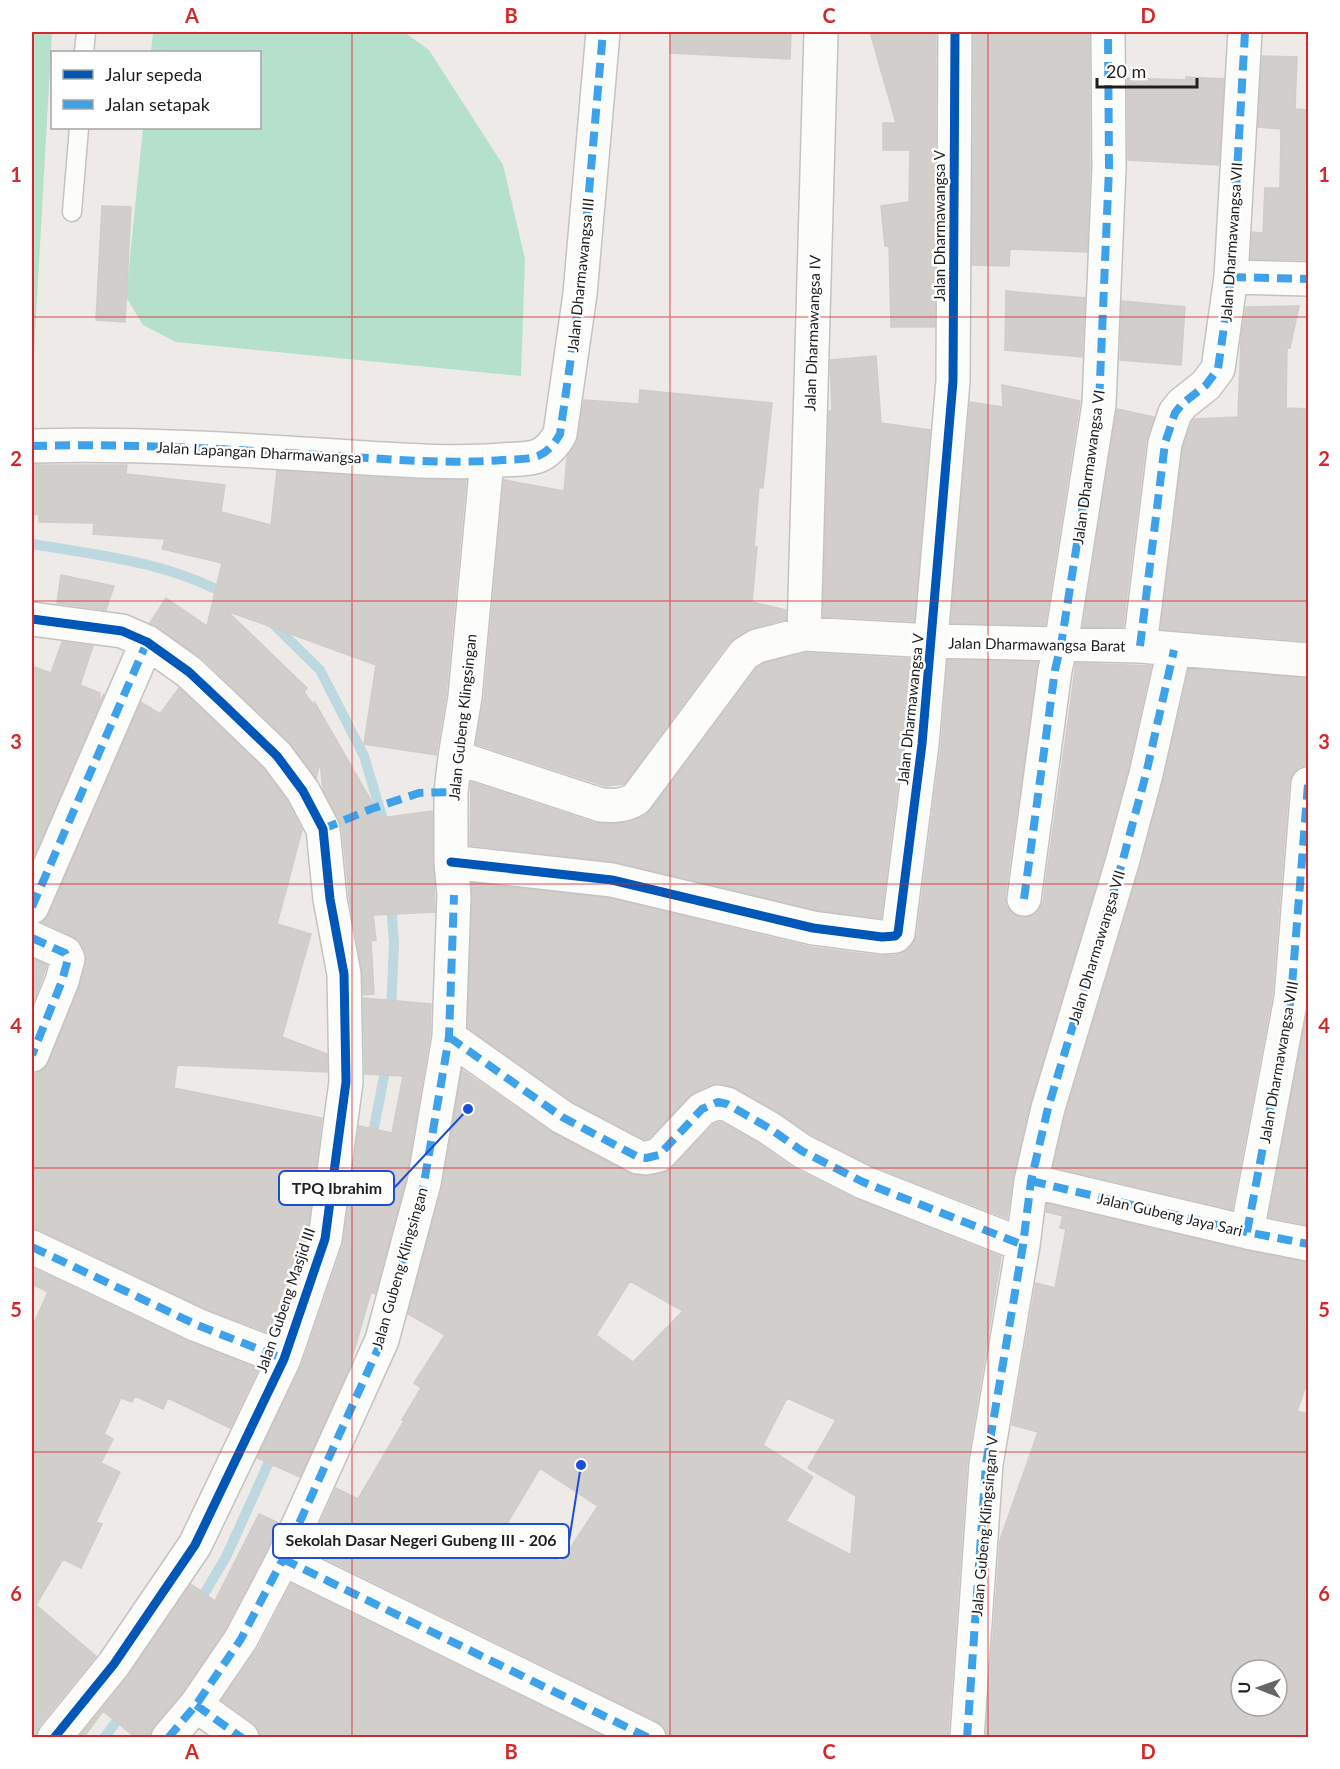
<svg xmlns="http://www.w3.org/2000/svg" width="1340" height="1769" viewBox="0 0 1340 1769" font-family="Lato,sans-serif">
  <rect width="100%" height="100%" fill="#edeae7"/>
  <!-- pitch -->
  <path fill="#b5e1cc" d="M32,32H52L32,387Z
    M153,32H404L429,50L503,165L525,259L521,376L176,342L143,325L126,297L143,128H260V52H151Z"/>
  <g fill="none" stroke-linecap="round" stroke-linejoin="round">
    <!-- stream -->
    <path stroke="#bdd8de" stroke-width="10" d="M32,544C98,555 167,562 227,595
      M271,622L320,670L364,756L386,830
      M391,1012L394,943L391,902
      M371,1143L387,1061
      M198,1604L226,1557L274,1451
      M104,1738L125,1710"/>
  </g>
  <!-- building -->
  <path fill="#d2cecc" stroke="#d0ccc9" stroke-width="1.5" fill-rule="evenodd" d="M670,32H791L790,59L670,53Z
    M870,32H936L935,327H891L889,246H885L881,206L909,202L910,150H883V123H896Z
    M974,32H1089L1090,168L1087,252L1010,249L1009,266L972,265Z
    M1262,56L1297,57L1295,109L1308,110V260L1251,259L1252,232L1263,233L1265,188H1280L1281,129L1258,127Z
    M1186,77L1224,79L1219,165L1128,160L1127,78L1186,80Z
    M102,206L131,207L125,322L96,320Z
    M1006,291L1085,298L1082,357L1005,350Z
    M1122,301L1185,307L1181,365L1120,360Z
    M1299,306L1290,348H1287L1286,408L1308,409V641L1161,629L1183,447L1192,422L1194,419L1238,417L1241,340L1246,307Z
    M876,356L881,423L930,430L914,621L823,616L829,411H832L830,360Z
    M1002,385L1080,401L1045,625L951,623L970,402L1003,407Z
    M640,390L772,403L763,488L759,487L754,547H757L752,602L786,610V619L752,628L729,642L624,784L605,786L476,744L484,699L504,480L564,491L567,457L578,437L584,400L639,404Z
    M1117,409L1154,417L1146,441L1123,627L1083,626Z
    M32,465H127L126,474L225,485L221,512L271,525L277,471L407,479L466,480L446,695L436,755L364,744L376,665L227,611L307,688L304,692L315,707L314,701L381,818L432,811L435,912L373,915L376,940L371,941L374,994L363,995L362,971L349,896L342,827L323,789L320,763L316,778L290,743L202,658L150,623L166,598L207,626L222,563L162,549L165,539L93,534L94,523L39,522V515L32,514Z
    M61,575L114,586L106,610L57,603Z
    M62,642L93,646L80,685L100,693L98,703L104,694L32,861V666L51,673Z
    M806,653L910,659L903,742L881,918L816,910L616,862L470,845L471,782L595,823H622L645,816L651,810L757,668L764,663Z
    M948,660L1038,662L1005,896L1006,906L1012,913L1022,918L1031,916L1038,911L1043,902L1076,663L1151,666L1128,769L1104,858L1030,1104L1013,1177L1007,1218L871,1165L812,1135L778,1112L736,1088L722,1084L710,1085L694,1092L649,1138L644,1139L572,1101L468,1028L472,883L609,898L810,947L880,956L896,955L908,949L917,935L941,746Z
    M1189,669L1308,678L1305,766L1299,767L1293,773L1289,783L1272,996L1232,1209L1053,1167L1066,1113L1140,868L1164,778Z
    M179,688L263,768L287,801L302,830L277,924L311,934L282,1037L327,1054V1072L177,1065L174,1088L322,1118L307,1235L273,1334L204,1308L40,1230L32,1228V1073L43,1070L49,1062L79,988L86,963L85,951L73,936L43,922L49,914L141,702L160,714Z
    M32,958L47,965L32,1006Z
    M363,998L431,1004L430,1035L406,1179L375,1294L371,1292L349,1368L300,1477L257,1458L302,1365L343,1245L359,1126L392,1133L403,1076L365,1074Z
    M1308,1006V1225L1269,1217Z
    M462,1070L551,1132L630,1174L650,1176L663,1173L672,1168L713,1125L720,1122L759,1144L793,1168L855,1199L1001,1257L967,1463L948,1737H668L665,1728L657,1721L308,1550L336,1488L358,1499L404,1421L402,1420L421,1388L414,1383L445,1335L408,1314L442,1188ZM630,1281L683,1311L633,1362L596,1335ZM787,1398L836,1420L808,1468L856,1496L851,1555L786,1521L813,1477L763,1445ZM540,1468L598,1506L561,1562L505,1527Z
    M1047,1204L1243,1250L1308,1262V1380L1297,1411L1308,1414V1737H986L1000,1540L1038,1432L1012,1425L1036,1283L1055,1288L1066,1229L1060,1228L1063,1216L1046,1212ZM1241,1670H1277V1706H1241Z
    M32,1268L189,1342L258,1369L230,1428L168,1398L163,1409L135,1396L132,1402L121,1398L104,1434L113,1439L101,1463L120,1472L96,1522L102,1524L81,1568L63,1559L36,1605L96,1656L39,1726L36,1737H32V1328L48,1292L32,1284Z
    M259,1514L279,1523L266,1551L225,1629L181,1694L154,1726L150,1737H135L103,1711L84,1737H79L129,1675L191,1584L215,1601Z
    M291,1584L605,1737H260L259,1730L253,1723L222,1700L258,1648Z"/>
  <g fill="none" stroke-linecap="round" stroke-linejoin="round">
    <!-- service casing -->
    <g stroke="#c4c3c2" stroke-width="21">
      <path id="service" d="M84,52L86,32
        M72,212L79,128"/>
    </g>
    <!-- minor casing -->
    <g stroke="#c4c3c2" stroke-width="36">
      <path id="minor" d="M1231,277L1308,279
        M32,446C138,443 245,450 351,457C401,460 452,464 502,460C513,459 527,460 538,456C548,452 555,443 560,434L580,294L603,32
        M32,619L122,631L147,642L189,672L224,705L277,756L303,791L323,829L330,899L344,974L346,1082L325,1239L284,1359L195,1545L114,1664L54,1738
        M804,634L821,32
        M1140,646L1165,443L1175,413L1182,404L1206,385L1218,369L1231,277L1245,32
        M455,757L601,805C614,806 624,806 636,799L744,654L757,646L804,634L932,641L1140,646L1308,660
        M451,862L612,880L813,928L882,937L895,936L898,933L922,744L953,381L955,32
        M1024,899L1055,670L1061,645L1099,404L1109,168L1108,32
        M32,907L147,642
        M32,938L65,953L68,959L62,981L32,1055
        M449,1037L562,1117L638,1157L646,1158L659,1155L702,1109L718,1102L727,1104L769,1128L802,1151L863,1182L1023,1245
        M1031,1181L1247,1232L1308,1244
        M1247,1232L1291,998L1308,784
        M32,1247L197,1325L284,1359
        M283,1559L649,1738
        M196,1705L242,1738
        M168,1738L196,1705L241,1639L283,1559L382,1340L424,1183L449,1037L454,895L451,862V792L455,757L465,697L487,461
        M967,1738L986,1464L1023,1245L1031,1181L1048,1108L1122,863L1146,774L1174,650"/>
    </g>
    <!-- service -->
    <use href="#service" stroke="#fcfcfb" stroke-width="18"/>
    <!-- minor -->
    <use href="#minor" stroke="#fcfcfb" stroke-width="33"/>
    <!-- quiet -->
    <path stroke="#3da2ea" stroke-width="8" stroke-dasharray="15 8" stroke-linecap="butt" d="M1231,277L1308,279
      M32,446C138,443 245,450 351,457C401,460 452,464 502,460C513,459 527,460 538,456C548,452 555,443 560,434L580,294L603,32
      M1140,646L1165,443L1175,413L1182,404L1206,385L1218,369L1231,277L1245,32
      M323,829L371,809L419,793L451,792
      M1024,899L1055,670L1061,645L1099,404L1109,168L1108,32
      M32,907L147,642
      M32,938L65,953L68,959L62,981L32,1055
      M449,1037L562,1117L638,1157L646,1158L659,1155L702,1109L718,1102L727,1104L769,1128L802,1151L863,1182L1023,1245
      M1031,1181L1247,1232L1308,1244
      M1247,1232L1291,998L1308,784
      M32,1247L197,1325L284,1359
      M283,1559L649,1738
      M196,1705L242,1738
      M168,1738L196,1705L241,1639L283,1559L382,1340L424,1183L449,1037L454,895
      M967,1738L986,1464L1023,1245L1031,1181L1048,1108L1122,863L1146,774L1174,650"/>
    <!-- cycleway casing -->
    <g stroke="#fff" stroke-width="13">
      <path id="cycleway" d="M32,619L122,631L147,642L189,672L224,705L277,756L303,791L323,829L330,899L344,974L346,1082L325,1239L284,1359L195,1545L114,1664L54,1738
        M451,862L612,880L813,928L882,937L895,936L898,933L922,744L953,381L955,32"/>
    </g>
    <!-- cycleway -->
    <use href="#cycleway" stroke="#0057b8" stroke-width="9"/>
  </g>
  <!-- grid -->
  <path fill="none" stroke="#d62828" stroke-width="1.5" stroke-opacity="0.55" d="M352,32V1738M670,32V1738M988,32V1738M32,317H1308M32,601H1308M32,884H1308M32,1168H1308M32,1452H1308"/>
  <g text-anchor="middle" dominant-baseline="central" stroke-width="5" stroke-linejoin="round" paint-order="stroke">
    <!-- street labels -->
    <g font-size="15" fill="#1f1f1f" stroke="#fff">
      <text transform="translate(939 226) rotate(-90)">Jalan Dharmawangsa V</text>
      <text transform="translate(1231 242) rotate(-86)">Jalan Dharmawangsa VII</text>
      <text transform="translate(580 275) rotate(-84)">Jalan Dharmawangsa III</text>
      <text transform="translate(812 333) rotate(-88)">Jalan Dharmawangsa IV</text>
      <text transform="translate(259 452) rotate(3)">Jalan Lapangan Dharmawangsa</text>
      <text transform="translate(1088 467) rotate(-82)">Jalan Dharmawangsa VI</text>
      <text transform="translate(1037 644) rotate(1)">Jalan Dharmawangsa Barat</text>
      <text transform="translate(910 709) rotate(-84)">Jalan Dharmawangsa V</text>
      <text transform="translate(462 717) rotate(-84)">Jalan Gubeng Klingsingan</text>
      <text transform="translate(1096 947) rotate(-73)">Jalan Dharmawangsa VII</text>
      <text transform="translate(1278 1062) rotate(-80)">Jalan Dharmawangsa VIII</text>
      <text transform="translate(1170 1214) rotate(13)">Jalan Gubeng Jaya Sari</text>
      <text transform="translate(399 1268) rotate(-74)">Jalan Gubeng Klingsingan</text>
      <text transform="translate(285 1300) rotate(-71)">Jalan Gubeng Masjid III</text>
      <text transform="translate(984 1526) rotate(-85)">Jalan Gubeng Klingsingan V</text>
    </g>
  </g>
  <!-- callouts -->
  <path fill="none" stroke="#1d4ed8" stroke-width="2" d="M468 1109L394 1188M581 1465L569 1541"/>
  <g fill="#1d4ed8" stroke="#fff" stroke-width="2">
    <circle cx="468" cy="1109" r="6"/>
    <circle cx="581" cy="1465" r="6"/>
  </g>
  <g fill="#fff" stroke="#1d4ed8" stroke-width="2">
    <rect x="279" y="1171" width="115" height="34" rx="6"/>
    <rect x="273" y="1524" width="296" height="34" rx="6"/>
  </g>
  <g font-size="16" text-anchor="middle" font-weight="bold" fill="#1f1f1f">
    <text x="337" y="1194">TPQ Ibrahim</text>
    <text x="421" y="1546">Sekolah Dasar Negeri Gubeng III - 206</text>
  </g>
  <!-- border -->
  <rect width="1340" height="1769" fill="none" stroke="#ffffff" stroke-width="66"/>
  <!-- legend -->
  <rect x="51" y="51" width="210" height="78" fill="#ffffff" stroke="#a5a5a5" stroke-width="1.5"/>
  <rect x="63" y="70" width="30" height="9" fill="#0057b8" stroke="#a5a5a5" stroke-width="1.5"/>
  <text x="105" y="81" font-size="18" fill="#1f1f1f">Jalur sepeda</text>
  <rect x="63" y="100" width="30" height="9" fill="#3da2ea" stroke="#a5a5a5" stroke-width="1.5"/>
  <text x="105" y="111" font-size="18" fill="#1f1f1f">Jalan setapak</text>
  <!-- north arrow -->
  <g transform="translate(1259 1688) rotate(271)"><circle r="28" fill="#ffffff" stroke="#a5a5a5" stroke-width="1.5"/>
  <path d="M0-4.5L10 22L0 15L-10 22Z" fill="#676665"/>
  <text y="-9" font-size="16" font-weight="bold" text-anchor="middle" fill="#1f1f1f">U</text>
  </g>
  <!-- scale -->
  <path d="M1097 78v9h100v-9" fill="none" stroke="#1f1f1f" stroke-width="3"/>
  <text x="1106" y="78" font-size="18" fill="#1f1f1f" stroke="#ffffff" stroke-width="4.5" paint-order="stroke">20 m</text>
  <rect x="33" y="33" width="1274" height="1703" fill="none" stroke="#d62828" stroke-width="2"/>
  <g font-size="20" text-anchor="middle" font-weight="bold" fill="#d62828">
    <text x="192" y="23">A</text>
    <text x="511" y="23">B</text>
    <text x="829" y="23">C</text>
    <text x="1148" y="23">D</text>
    <text x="16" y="182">1</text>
    <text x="1324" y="182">1</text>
    <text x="16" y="466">2</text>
    <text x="1324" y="466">2</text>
    <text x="16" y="749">3</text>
    <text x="1324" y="749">3</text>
    <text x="16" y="1033">4</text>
    <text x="1324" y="1033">4</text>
    <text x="16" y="1317">5</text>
    <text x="1324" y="1317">5</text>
    <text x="16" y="1601">6</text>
    <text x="1324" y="1601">6</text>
    <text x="192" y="1759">A</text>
    <text x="511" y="1759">B</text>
    <text x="829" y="1759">C</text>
    <text x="1148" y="1759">D</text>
  </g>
</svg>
